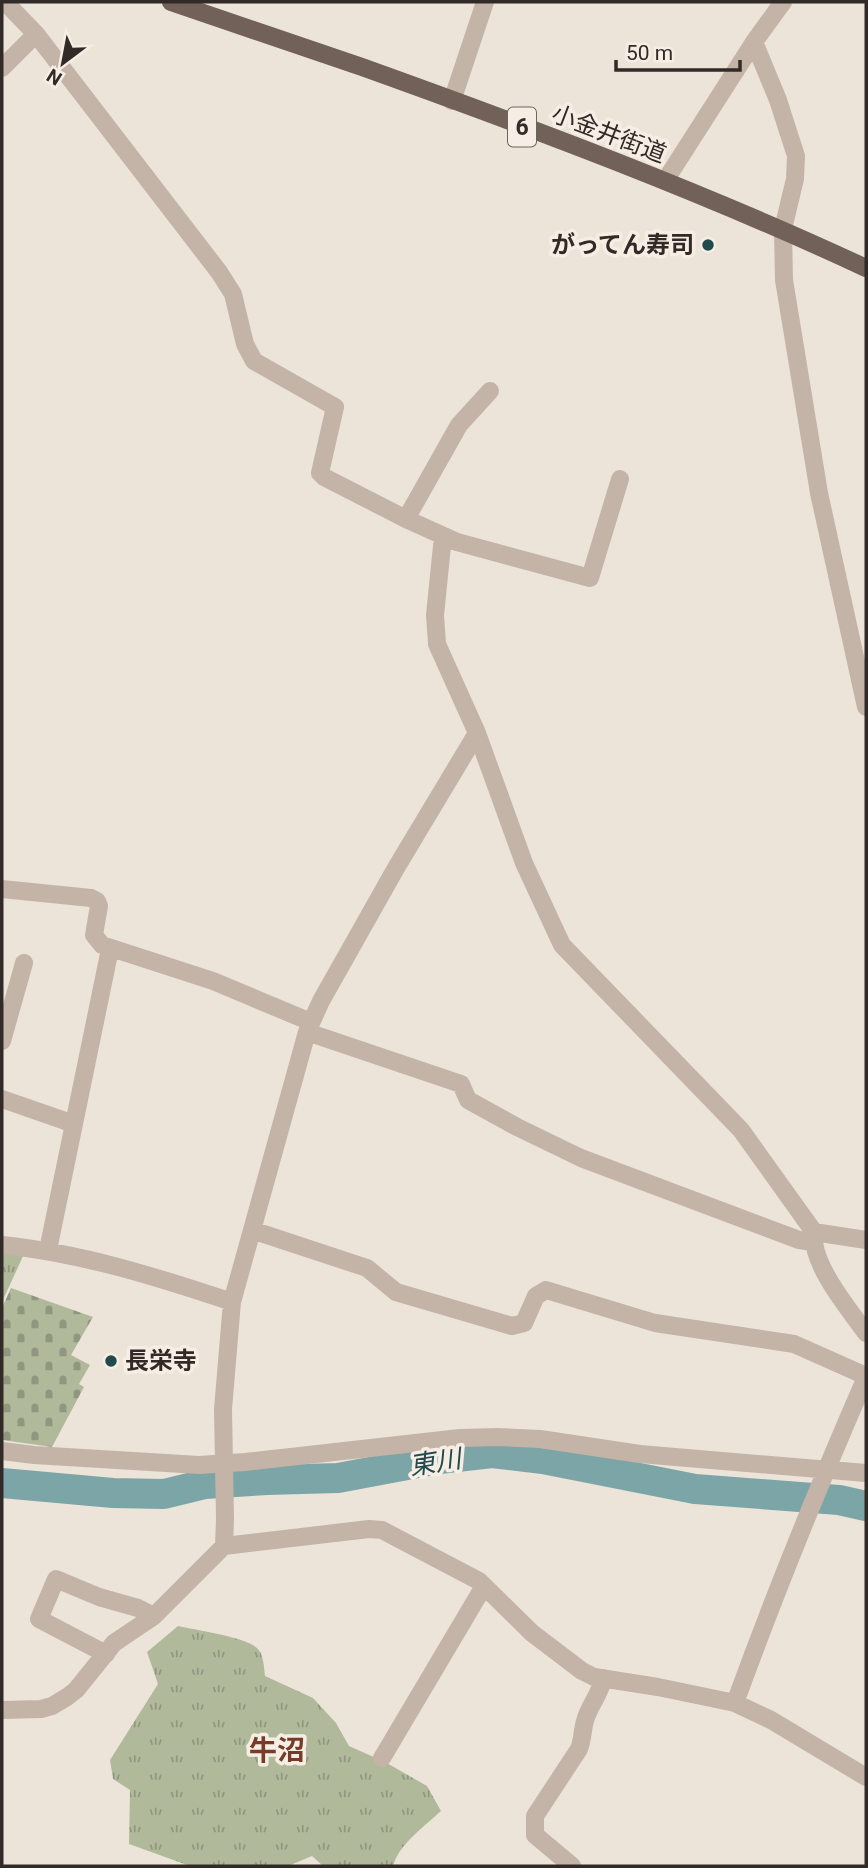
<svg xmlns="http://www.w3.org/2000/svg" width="868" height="1868" viewBox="0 0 868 1868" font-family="Roboto,'Noto Sans JP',sans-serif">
  <defs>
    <pattern id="cemetery-stones" width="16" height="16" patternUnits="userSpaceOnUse" patternTransform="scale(1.75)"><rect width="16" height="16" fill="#b0ba9b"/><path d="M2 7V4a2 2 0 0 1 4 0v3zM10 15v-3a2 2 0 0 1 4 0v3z" fill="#90977e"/></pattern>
    <pattern id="park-tufts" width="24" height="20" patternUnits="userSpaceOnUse" patternTransform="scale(1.75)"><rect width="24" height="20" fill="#b0ba9b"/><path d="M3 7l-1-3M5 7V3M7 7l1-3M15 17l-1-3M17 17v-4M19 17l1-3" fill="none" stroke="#90977e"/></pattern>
  </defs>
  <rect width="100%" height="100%" fill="#ede4d9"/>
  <!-- cemetery -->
  <path fill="url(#cemetery-stones)" d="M11,1288L93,1317L71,1355L90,1365L79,1384L84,1387L52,1447L2,1440V1308Z"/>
  <!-- park -->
  <path fill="url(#park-tufts)" d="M2,1251L24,1254L2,1302Z
    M178,1626C195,1630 248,1637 258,1649C264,1656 264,1668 265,1676L313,1698L336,1723L349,1746L385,1762L427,1786L441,1811C425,1826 399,1844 393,1866H323L312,1856L288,1866H190L129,1844L130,1790L113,1779L110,1760L158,1684L147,1652Z"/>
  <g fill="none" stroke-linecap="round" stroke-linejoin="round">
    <!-- river -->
    <path stroke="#7ca5a7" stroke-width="30" d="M2,1483L113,1493L164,1494L205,1484L267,1480L338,1478L439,1459L492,1453L543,1459L695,1489L839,1500L866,1506"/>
    <!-- minor -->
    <path stroke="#c4b4a7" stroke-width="18" d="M5,2L36,34L219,272L233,294L245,344L254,361L335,407L320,473L324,477L406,519L457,542L590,578L620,479
      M783,2L754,42L778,100L796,156L795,179L783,229L784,280L819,493L866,707
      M2,68L36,34
      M452,101L485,2
      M665,181L754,42
      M406,519L459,425L490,391
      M443,536L435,615L437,644L477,733L524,863L562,945L741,1130L814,1232C810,1263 848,1308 866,1333
      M2,889L91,898L97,901L99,906L94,935L102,945L213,981L311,1022
      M307,1032L461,1084L468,1100L517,1127L581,1158L799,1240L813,1242
      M2,1041L24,963
      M2,1099L74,1124
      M252,1230L367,1268L396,1292L512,1326L524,1323L536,1296L546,1290L655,1323L794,1344L866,1376
      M814,1232L866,1240
      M2,1245C81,1253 157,1277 232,1302
      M48,1250L110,949
      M2,1451L34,1455L199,1465L245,1462L460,1438L497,1437L540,1439L640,1454L866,1473
      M224,1546L225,1519L223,1409L232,1302L307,1032L321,1001L396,868L477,733
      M106,1654L39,1619L56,1579L99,1597L138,1608L154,1616
      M735,1703C775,1593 819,1485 866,1377
      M2,1710L41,1709L52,1706L67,1697L76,1690L114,1643L154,1616L224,1546L369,1529L382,1530L479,1581L532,1633L582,1671L594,1677L658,1687L735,1703L771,1720L866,1777
      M382,1758L484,1586
      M572,1866L535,1835V1816L579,1749C583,1739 582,1731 585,1721C589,1705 601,1694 603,1678"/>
    <!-- primary -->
    <path stroke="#716159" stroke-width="18" d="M171,2C235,24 299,45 362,67C532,128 703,192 866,268"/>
  </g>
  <!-- markers -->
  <g fill="#214a4d" stroke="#f6eee4" stroke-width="2.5">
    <circle cx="708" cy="245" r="7"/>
    <circle cx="111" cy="1361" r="7"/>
  </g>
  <g text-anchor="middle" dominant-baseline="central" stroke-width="7" stroke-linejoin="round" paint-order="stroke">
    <!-- shield labels -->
    <rect fill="#f6eee4" stroke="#6c655f" stroke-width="2" x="508" y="107.5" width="28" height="39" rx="5"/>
    <g font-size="23" font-weight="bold" fill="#312a26">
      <text x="522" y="127">6</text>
    </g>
    <!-- street labels -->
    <g font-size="24" fill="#312a26" stroke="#f6eee4">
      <text transform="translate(609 134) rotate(21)">小金井街道</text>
    </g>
    <!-- poi labels -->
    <g font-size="24" font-weight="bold" fill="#312a26" stroke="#f6eee4" text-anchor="end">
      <text x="694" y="245">がってん寿司</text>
      <text x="125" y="1361" text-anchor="start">長栄寺</text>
    </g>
    <!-- water labels -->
    <g font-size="26" font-style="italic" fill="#214a4d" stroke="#f6eee4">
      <text transform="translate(435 1462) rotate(-9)">東川</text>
    </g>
    <!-- quarter labels -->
    <g font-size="28" font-weight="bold" fill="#763c29" stroke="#f6eee4">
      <text x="277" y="1750">牛沼</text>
    </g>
  </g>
  <!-- border -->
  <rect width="868" height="1868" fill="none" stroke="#312a26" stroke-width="7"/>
  <!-- north arrow -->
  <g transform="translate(63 63) rotate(212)" stroke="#f6eee4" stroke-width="5" paint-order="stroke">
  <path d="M0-5L12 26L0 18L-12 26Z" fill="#312a26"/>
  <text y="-10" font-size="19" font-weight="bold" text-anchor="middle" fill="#312a26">N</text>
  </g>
  <!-- scale -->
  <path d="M616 60v10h124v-10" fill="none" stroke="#312a26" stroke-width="3.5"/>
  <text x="626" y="60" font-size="21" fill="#312a26" stroke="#f6eee4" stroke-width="5" paint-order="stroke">50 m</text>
</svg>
